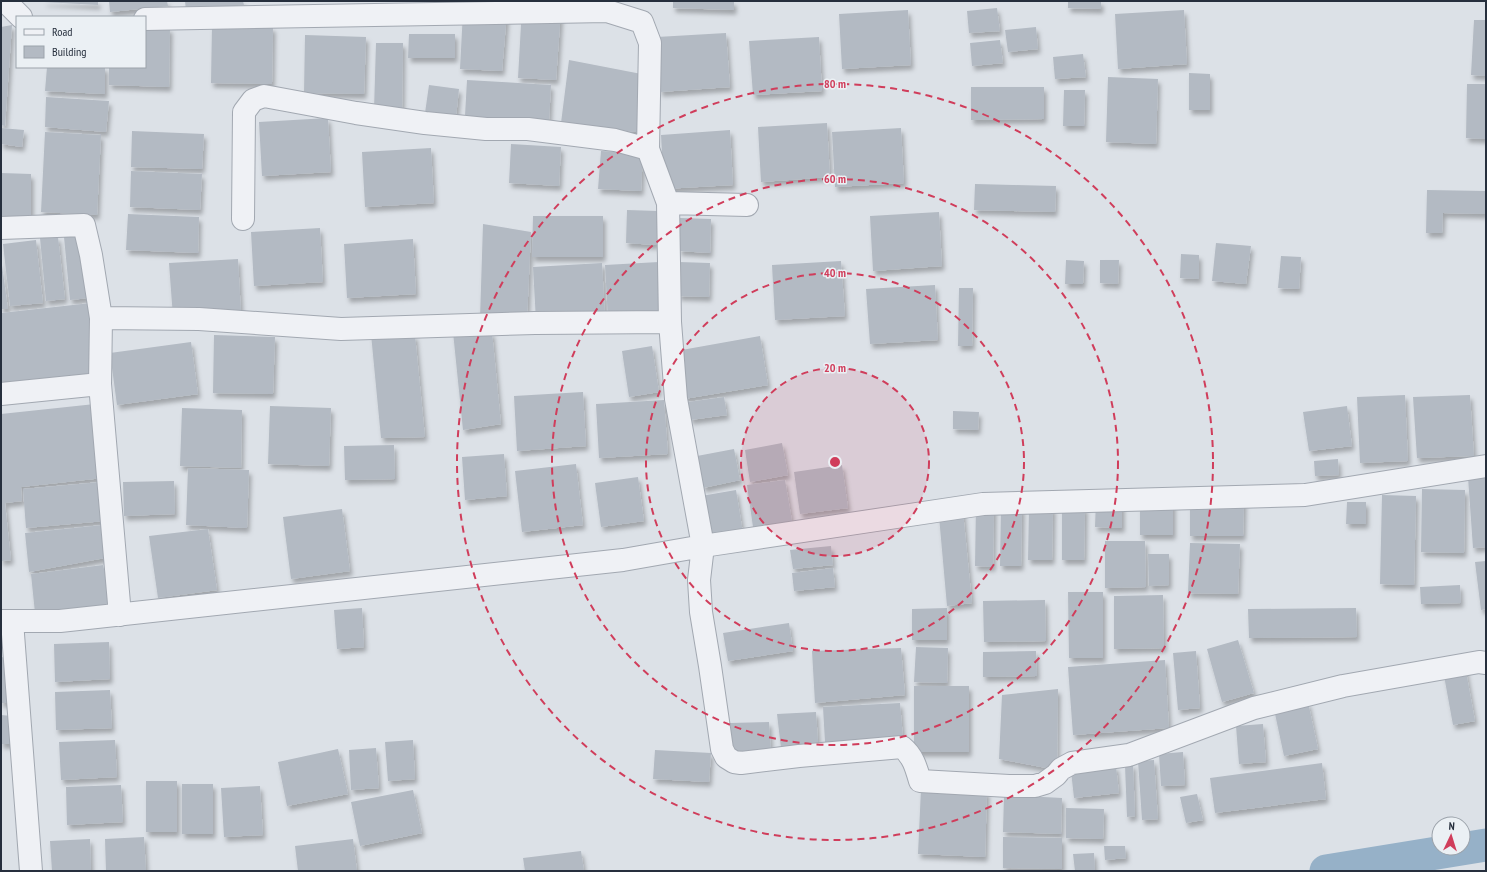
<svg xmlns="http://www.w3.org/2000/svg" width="1487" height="872" viewBox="0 0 1487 872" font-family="'PT Sans Narrow',sans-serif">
  <defs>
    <filter id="shadow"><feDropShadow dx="2.5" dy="4.5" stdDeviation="2" flood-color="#0004"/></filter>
  </defs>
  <rect width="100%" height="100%" fill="#dce1e7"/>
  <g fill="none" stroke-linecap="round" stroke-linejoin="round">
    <!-- canal -->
    <path stroke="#96b1c8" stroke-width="33" d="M1326,871L1486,845"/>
  </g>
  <!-- building -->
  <path fill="#b3bac3" filter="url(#shadow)" d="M44,1H98V5L44,2Z
    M109,1H167L168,6L110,12Z
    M185,1H243L244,5L186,11Z
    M673,1H734V10L673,8Z
    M1068,1H1101V9L1068,8Z
    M522,7L561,10L556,80L518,78Z
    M997,8L1000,31L969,33L967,11Z
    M908,10L911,65L842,69L839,14Z
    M1184,10L1187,64L1118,69L1115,14Z
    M463,11L507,12L502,71L460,69Z
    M1474,20H1486V76L1471,75Z
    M12,25L5,126L1,125V27Z
    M212,25L273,27L272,84L211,83Z
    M1036,27L1038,49L1008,52L1005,30Z
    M145,28H170L169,87L109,85V67H145Z
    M726,33L730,87L660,92L657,37Z
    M409,34H455V58H408Z
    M305,35L366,37L364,94L304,93Z
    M819,37L822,91L753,95L749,41Z
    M1000,40L1003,63L972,66L970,43Z
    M376,43H403L402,111L374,110Z
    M1083,54L1086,77L1055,79L1053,57Z
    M569,60L657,77L644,133L561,123Z
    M47,67H105V94L45,91Z
    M1189,73L1210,74V110H1189Z
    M1108,77L1158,79L1156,144L1106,142Z
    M467,80L551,85L549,121L465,116Z
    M1467,84H1486V139L1466,138Z
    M429,85L459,89L456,117L425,113Z
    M971,87H1044V119L971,120Z
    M1064,90H1085L1084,126H1063Z
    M46,97L109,101L106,132L45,127Z
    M328,118L331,172L262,176L259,122Z
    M827,123L830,177L761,182L758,127Z
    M1,128L24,130L22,147L1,144Z
    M901,128L904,183L835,187L832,132Z
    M730,130L733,185L664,189L661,135Z
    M132,131L204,134L202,169L131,167Z
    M45,132L101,135L97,215L41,212Z
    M511,144L561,147L559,186L509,183Z
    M431,148L434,203L365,207L362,152Z
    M601,151L643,153L641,191L598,189Z
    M131,171L202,174L200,210L130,207Z
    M1,173L31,174V219L1,221Z
    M975,184L1056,186L1055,212L974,210Z
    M1427,190L1486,191V214L1443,213L1442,233H1426Z
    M627,210L658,211L656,245L626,243Z
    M939,212L942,266L873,271L870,216Z
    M128,214L199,217L198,253L126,250Z
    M533,216H603V257H532Z
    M680,218L711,219L710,253L679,251Z
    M483,224L531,232L527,319H480Z
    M320,228L323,282L254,286L251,232Z
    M83,235L89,298L70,300L64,237Z
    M58,237L65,299L46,301L40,238Z
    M413,239L416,294L347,298L344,244Z
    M36,240L43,303L10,306L3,244Z
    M1216,243L1251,246L1246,284L1212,281Z
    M1181,254L1199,255V279L1180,278Z
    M1281,256L1301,257L1299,289L1278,288Z
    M1,258L8,309H1Z
    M238,259L241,313L173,317L169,263Z
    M1066,260L1084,261L1083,284H1065Z
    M1100,260H1119L1118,284L1100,283Z
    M841,261L845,316L775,320L772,265Z
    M659,262L662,317L608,319L605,265Z
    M679,262L710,263L709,297L678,296Z
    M602,263L605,317L536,321L533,267Z
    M935,285L938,340L870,344L866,289Z
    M959,288H973L972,346H958Z
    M91,303V376L1,386V313Z
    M453,332H492L501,424L463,430Z
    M371,334L415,335L425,437L381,438Z
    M214,335L275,337L273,394L213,393Z
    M760,336L768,385L684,399L676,351Z
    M191,342L198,394L117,405L110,353Z
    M652,346L659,392L629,397L622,351Z
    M583,392L586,446L517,451L514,396Z
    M1405,395L1408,461L1360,463L1357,397Z
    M1470,395L1474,456L1417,458L1413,397Z
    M724,397L727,415L690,420L688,402Z
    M664,400L668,454L599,458L596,404Z
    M95,404L103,478L21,487L22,501L5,503L11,560L1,561V414Z
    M270,406L331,408L329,466L268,464Z
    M1347,406L1352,446L1309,451L1303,412Z
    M182,408L242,410L241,468L180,466Z
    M953,411L979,412L978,430L953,429Z
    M782,443L788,475L750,482L745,450Z
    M394,445L395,479L345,480L344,446Z
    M734,449L740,480L703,488L697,456Z
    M504,454L507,496L465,500L462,457Z
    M1338,459L1339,475L1315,476L1314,461Z
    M576,464L583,525L522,532L515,471Z
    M842,465L848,508L800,514L794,472Z
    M188,468L249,470L247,528L186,525Z
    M1486,476V547L1473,548L1468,477Z
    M638,477L644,521L601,527L595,483Z
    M785,480L792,521L753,527L747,485Z
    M174,481L175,514L124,516L123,482Z
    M101,482L105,521L26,528L23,489Z
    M1422,489L1465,490L1464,553L1421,552Z
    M736,490L743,533L708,539L701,496Z
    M1382,495L1416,496L1414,585L1380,584Z
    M1190,499H1244L1243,536H1190Z
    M1096,500H1122V528L1095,527Z
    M1140,501H1173V535H1140Z
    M962,502L972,603L947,606L938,505Z
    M1347,502H1366V524H1346Z
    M976,505L994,506L993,567L975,566Z
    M1062,506L1085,507L1084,560H1062Z
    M1001,507H1022L1021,566H1000Z
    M1029,507H1053L1052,560H1028Z
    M342,509L350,571L291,579L283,517Z
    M103,525L105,558L29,572L25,533Z
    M208,529L217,590L158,598L149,536Z
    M1105,541H1145L1146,587L1105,588Z
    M1190,543L1240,544L1238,594L1188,593Z
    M831,546L833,565L793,569L790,550Z
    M1148,554H1169V585L1149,586Z
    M1486,561V609L1481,610L1475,562Z
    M103,565L113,606L35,613L31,574Z
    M833,568L835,587L794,591L792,573Z
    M1460,585L1461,603L1421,604L1420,587Z
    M1068,592H1103V658H1069Z
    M1163,595L1164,648L1114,649V596Z
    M1045,600L1046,641L984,642L983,601Z
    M362,608L364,647L337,649L334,610Z
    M947,608V640H912V609Z
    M1356,608L1357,637L1249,638L1248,609Z
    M789,623L793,651L728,661L723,633Z
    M1238,640L1254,693L1222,702L1207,649Z
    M109,642L110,679L55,682L54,644Z
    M916,647L948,648L947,683L914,682Z
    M901,648L905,695L815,703L812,651Z
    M1036,651L1037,676L983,677V652Z
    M1196,651L1200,708L1178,710L1173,653Z
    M1,657L9,658V703H1Z
    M1165,660L1169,728L1073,735L1068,667Z
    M1465,666L1475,721L1453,725L1443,670Z
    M914,686H969V752H914Z
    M1058,689L1057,770L999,759L1002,695Z
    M110,690L112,728L56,730L55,692Z
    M1308,702L1318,749L1284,756L1274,709Z
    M900,703L903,738L825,742L823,707Z
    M816,712L818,742L781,748L777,714Z
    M1,715L12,716L11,744H1Z
    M769,722L771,751L731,753L730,723Z
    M1263,724L1266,762L1239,764L1236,726Z
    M115,740L117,777L61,780L59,742Z
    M413,740L415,779L388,781L385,742Z
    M376,748L379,788L351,790L349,750Z
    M338,749L348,794L287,806L278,762Z
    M655,750L711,753L709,782L653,779Z
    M1183,752L1185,785L1161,786L1159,754Z
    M1154,760L1158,819L1142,820L1138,761Z
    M1322,763L1326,799L1215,813L1210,778Z
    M1133,764L1135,816L1127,817L1125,765Z
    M1116,766L1119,793L1074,798L1071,771Z
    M146,781H177V832H146Z
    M182,784H213V834H182Z
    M121,785L123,822L67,825L66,787Z
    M260,786L263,835L224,837L221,788Z
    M921,789L987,791L985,857L918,854Z
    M413,790L422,833L360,846L351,802Z
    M1197,794L1203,820L1186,823L1180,797Z
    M1004,795L1062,798L1061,834L1003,832Z
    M1066,808L1104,809L1103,839L1066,838Z
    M144,837L146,871H106L105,839Z
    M1003,837L1062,838V869L1003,868Z
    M90,839L91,871H52L50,841Z
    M353,839L357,871H298L295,846Z
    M1104,846H1125L1126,858L1105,860Z
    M581,851L584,871H525L523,858Z
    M1094,853L1095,871H1075L1073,854Z"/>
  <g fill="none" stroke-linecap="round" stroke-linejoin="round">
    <!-- minor casing -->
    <g stroke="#a2a8b1" stroke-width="24">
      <path id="minor" d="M9,1V5L21,17
        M145,19L607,11L642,22L650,43L648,149L668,203L670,322L676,399L703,546L699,580L701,612L710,666L722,749L726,757L734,762L741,763L799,756L902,747C913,756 916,767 920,781L1009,786H1035L1045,783L1056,775L1061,769L1072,763L1129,755L1254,708L1343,686L1479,662L1486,663
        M668,203L747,205
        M243,219L244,112L253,100L264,96L356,113L425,123L486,129H528L615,140L648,149
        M1,228L84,225L91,255L101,318L100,384L1,394
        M101,318L199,319L341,329L535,323L670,322
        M100,384L120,615
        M1,621H60L623,560L703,546L983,504L1305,495L1486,466
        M12,621L31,871"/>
    </g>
    <!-- minor -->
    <use href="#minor" stroke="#eff1f5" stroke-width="22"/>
  </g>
  <!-- distance rings -->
  <circle cx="835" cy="462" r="94" fill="#d03d5b" fill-opacity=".12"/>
  <g fill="none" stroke="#d03d5b" stroke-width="2" stroke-dasharray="7 5">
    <circle cx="835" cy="462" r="94"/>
    <circle cx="835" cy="462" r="189"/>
    <circle cx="835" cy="462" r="283"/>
    <circle cx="835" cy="462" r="378"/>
  </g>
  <circle cx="835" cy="462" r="6" fill="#d03d5b" stroke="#ebf0f4" stroke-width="2"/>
  <g font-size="12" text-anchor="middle" font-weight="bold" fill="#d03d5b" stroke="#ebf0f4" stroke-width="3" stroke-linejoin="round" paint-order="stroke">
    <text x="835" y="88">80 m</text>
    <text x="835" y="183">60 m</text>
    <text x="835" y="277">40 m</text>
    <text x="835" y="372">20 m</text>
  </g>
  <!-- border -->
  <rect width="1487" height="872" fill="none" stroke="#262f3d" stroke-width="4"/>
  <!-- legend -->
  <rect x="16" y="16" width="130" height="52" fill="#ebf0f4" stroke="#9ca3ab"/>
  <rect x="24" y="29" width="20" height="6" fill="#eff1f5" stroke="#9ca3ab"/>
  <text x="52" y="36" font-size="12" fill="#262f3d">Road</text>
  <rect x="24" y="46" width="20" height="12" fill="#b3bac3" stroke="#9ca3ab"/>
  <text x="52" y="56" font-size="12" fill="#262f3d">Building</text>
  <!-- north arrow -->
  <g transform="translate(1451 836) rotate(4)"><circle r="19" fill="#ebf0f4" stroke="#9ca3ab"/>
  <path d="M0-3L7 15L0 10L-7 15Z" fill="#d03d5b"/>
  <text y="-6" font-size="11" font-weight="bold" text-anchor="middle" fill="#262f3d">N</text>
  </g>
</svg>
